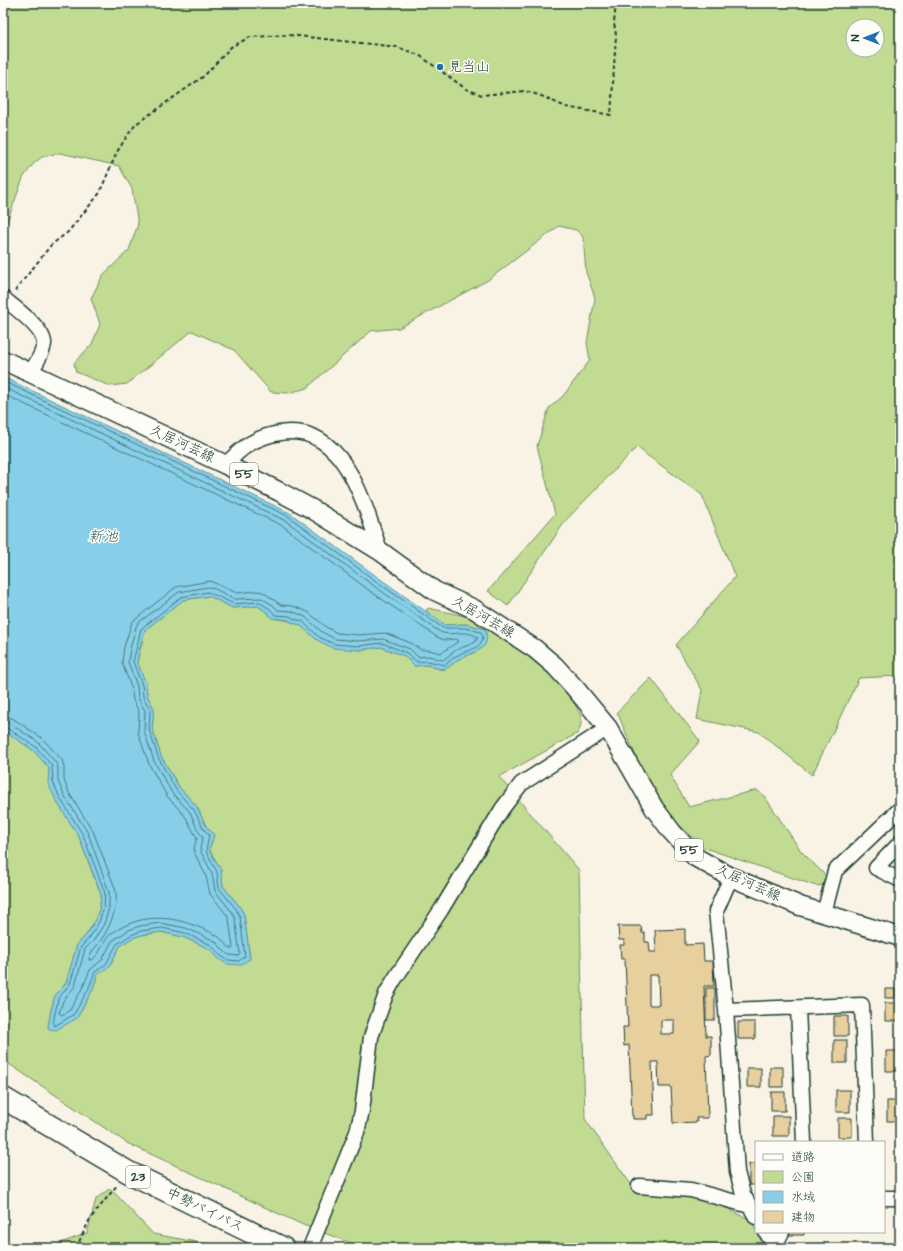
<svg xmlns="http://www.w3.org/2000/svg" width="903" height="1251" viewBox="0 0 903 1251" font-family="'Architects Daughter','Klee One',sans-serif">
  <rect width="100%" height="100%" fill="#f9f3e5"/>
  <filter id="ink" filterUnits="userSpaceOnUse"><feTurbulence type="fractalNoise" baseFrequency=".025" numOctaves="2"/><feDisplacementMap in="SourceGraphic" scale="8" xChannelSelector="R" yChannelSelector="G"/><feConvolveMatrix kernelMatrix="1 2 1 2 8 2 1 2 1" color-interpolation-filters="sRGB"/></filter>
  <g filter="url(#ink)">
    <!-- green -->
    <path fill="#c1db92" stroke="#708c63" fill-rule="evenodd" d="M3,3H900V676L859,678L812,775L759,732L697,719L702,690L676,645L735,577L702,495L648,456L637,447L566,520L508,606L488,591L555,514L537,446L549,408L563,396L590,360L587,343L595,298L586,272L583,237L576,230L559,226L488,280L399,328L371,331L307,388L289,393L271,392L234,350L192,331L127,384L110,386L76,372L74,363L92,344L100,324L91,298L103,275L129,250L138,224L132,189L119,166L60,153L42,157L34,163L23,178L7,222L3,228ZM853,26H877V50H853Z
      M209,596L233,608L258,606L268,613L272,618C284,620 296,621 305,629L359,650L381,647L405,656L414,666C419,666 423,665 427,665C433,666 440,671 445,669C451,667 455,660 461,658C475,651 492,650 485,629L466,624L445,625L426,611L428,608C450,613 473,616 493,627C502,632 513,638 521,645C536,656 579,702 581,718C582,724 580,728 578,733L499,777L579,870L585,1119L637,1193L702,1196L751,1220L765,1248H364L303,1225L127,1143L3,1060V730L33,750L49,768V783L56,800L79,837L95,880L101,894L100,907L95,921L86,935L77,945L66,983L55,996L51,1010L48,1027L70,1021L77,1018L92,991L98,974L109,967L120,946L132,938L142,935L161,932L183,937L210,949L219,959H250L244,915L240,907L223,886L221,870L209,849L214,835L206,826L197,807L179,787L161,756L152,728L154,709L147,695L146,684L137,662L145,630L183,600Z
      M651,678L700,741L670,775L689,807L757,790L765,797L801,851L826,876L825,885L816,886L705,848L673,820L641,768L617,712Z
      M110,1188L153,1234L229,1248H48L87,1233L96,1199Z"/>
    <!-- water -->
    <path fill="#87cfe9" stroke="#5d95a1" d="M3,377L290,513L379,578L445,625L466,624L485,629C492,650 475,651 461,658C455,660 450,669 442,669C437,669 432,666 427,665C423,665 418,666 414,666L405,656L381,647L359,650L333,648L317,640L300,625L293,623L289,620L272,618L268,613L258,606L233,608L209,596L183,600L145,630L139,651L137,662L146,684L147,695L154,709L152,728L161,756L179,787L197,807L206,826L214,835L209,850L221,870L223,886L240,907L244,915L250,959L240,965L227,964L219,959L210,949L183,937L161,932L142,935L132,938L120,946L109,967L98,974L92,991L77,1018L56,1030L49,1029L48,1027L51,1010L55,996L66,983L77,945L86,935L95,921L100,907L101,894L79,837L56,800L48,783L49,768L33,750L3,730Z"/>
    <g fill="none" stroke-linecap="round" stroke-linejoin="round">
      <!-- shore -->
      <path stroke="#49777c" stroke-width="1" d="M3,381L288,516L377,582L443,628H465L481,632L483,637C480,651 468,649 458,655C453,657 449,662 445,665L428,661L417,662L407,653L382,643L358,646L334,644L319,637L302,621L294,619L290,616L275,615L270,609L259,602L234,604L208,592L181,597L141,629L133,662L142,685L143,696L150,710L149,729L158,757L176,790L194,810L203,828L209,835L206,851L217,872L219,888L236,909L240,917L245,956L239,961L228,960L221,956L211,945L185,933L162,928L141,931L131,935L117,944L106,964L95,972L88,990L74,1014L55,1026L53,1023L58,999L70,984L81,947L90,937L99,922L104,907L105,893L83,835L60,798L53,782L52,766L36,747L7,728L3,727
        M3,387L286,521L374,586L440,632C452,637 467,628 478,638L474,643L456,650L443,660L429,656L418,657L410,649L383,639L358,641L335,639L322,632L304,616L291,611L278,610L273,605L261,598L235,599L213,588L208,587L179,592L138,623L136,627L130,649L128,662L137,686L138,698L145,711L144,731L154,761L172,793L190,812L198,831L203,837L200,848L201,852L212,873L215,891L232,912L235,918L240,954L238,956L229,955L225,952L215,941L186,928L160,923L140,926L129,930L112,941L102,960L90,970L83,987L70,1010L62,1015L59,1013L63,1001L75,986L85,949L94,940L104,924L109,908V892L88,833L64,795L58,781V768L56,763L38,742L9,723L3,722
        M3,394L283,526L370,591L437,637L444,640L457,639L459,641L441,653L429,650H421L411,643L385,633L358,635L337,633L326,627L308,612L293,606L281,605L263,592L257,591L237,593L210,581L176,587L132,622L124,647L122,663L131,687L133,700L139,712L138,733L149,764L167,796L185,816L197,838L194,848L195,854L206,876L210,894L227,915L229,920L233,947L232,949C225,946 222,938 216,935C181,917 145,909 111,934C102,941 102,953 92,960H89C89,953 94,950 98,944C109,930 120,906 115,888L93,831L69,793L64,780V767L62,760L42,738L12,718L3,716"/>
    </g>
    <!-- building -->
    <path fill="#e8cf9e" stroke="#1f3d34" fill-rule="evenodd" d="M618,926H641L642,933H645V942H649L650,952H656L655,930L685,929V945L703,944L704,961H713L714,986H704L706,1036H711V1055L706,1056L708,1118H696L697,1122L673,1123L671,1087H659L658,1062H652L654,1115H647V1119H633V1116H632L629,1045L624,1046L623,1027H628L625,959H621L620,945H624V940H619ZM649,975H658L659,1005H649ZM661,1020H674V1034H661Z
      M706,988H715V1020H706Z
      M885,989H895V998H885Z
      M885,1003H900V1021H885Z
      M834,1016H848V1036H834Z
      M738,1022H755V1039H738Z
      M834,1040H847V1063H834Z
      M886,1051H900V1071H886Z
      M770,1067H783V1087H770Z
      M747,1068H761V1087H747Z
      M836,1090H850V1112H836Z
      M771,1092H785V1111H771Z
      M887,1101H900V1121H887Z
      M773,1116H789V1136H773Z
      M838,1118H852V1137H838Z
      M749,1164H756V1185H749Z
      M789,1232H804V1235H789Z"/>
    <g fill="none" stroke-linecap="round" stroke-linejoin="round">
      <!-- minor casing -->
      <g stroke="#1f3d34" stroke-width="17">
        <path id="minor" d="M3,298C14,307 45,329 44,344C43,354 35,365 30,373
          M226,465C241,447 256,437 280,433C344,422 365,505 380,551
          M900,843L876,868L900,880
          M731,877L716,911L726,1010L737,1172L743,1194L756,1217
          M824,913L835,871L900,809
          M798,1008L804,1142
          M726,1010L862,1005L867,1142
          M639,1186L691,1190L750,1206
          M884,1198H900
          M766,1232L776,1248
          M775,1246L782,1232
          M310,1248L357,1132L362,1111L371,1037L386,994L394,980L441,910L502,809L521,784L608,728"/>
      </g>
      <!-- major casing -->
      <g stroke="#1f3d34" stroke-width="21">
        <path id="major" d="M3,360L226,465L280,492L312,509L380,551L435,591L474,609L535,649L555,666L575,688L608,728L654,808L672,832L695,857L731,877L800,906L900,937"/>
      </g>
      <!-- highway casing -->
      <g stroke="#1f3d34" stroke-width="24">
        <path id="highway" d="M3,1098L128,1172L283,1248"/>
      </g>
      <!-- path -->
      <path stroke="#1f3d34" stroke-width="2" stroke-dasharray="4 3" stroke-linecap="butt" d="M15,291L51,245L68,232L99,194L117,152L127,136L136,124L204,76L231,47L250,37L289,35L397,47L419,55L466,89L482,95L525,91L539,95L566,107L611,115L616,35L614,23L616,3
        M76,1248L90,1219L118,1184"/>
      <!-- minor -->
      <use href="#minor" stroke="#fdfcf7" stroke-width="14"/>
      <!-- major -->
      <use href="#major" stroke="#fdfcf7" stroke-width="18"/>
      <!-- highway -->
      <use href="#highway" stroke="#fdfcf7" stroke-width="21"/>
    </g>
  </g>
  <!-- markers -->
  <circle fill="#1f6fb2" stroke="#fdfcf7" stroke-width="1.5" cx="440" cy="67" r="4"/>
  <g text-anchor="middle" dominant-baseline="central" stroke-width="3" stroke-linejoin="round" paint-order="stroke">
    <!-- shield labels -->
    <g fill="#fdfcf7" stroke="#62766e" stroke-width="1">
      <rect x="230" y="463" width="28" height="22" rx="3"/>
      <rect x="675" y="839" width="28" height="22" rx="3"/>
      <rect x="126" y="1166" width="24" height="22" rx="3"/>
    </g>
    <g font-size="13" font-weight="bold" fill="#1f3d34">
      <text x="244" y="474">55</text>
      <text x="689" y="850">55</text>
      <text x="138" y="1177">23</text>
    </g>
    <!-- poi labels -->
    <g font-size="14" fill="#1f3d34" stroke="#fdfcf7" text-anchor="start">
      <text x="448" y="67">見当山</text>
    </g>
    <!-- street labels -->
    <g font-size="14" fill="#1f3d34" stroke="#fdfcf7">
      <text transform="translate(182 444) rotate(25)">久居河芸線</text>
      <text transform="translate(483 617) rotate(30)">久居河芸線</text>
      <text transform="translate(748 883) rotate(24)">久居河芸線</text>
      <text transform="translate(205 1210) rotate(26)">中勢バイパス</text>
    </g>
    <!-- water labels -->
    <g font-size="15" font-style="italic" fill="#396261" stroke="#fdfcf7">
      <text x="103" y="536">新池</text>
    </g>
  </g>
  <!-- margin -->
  <rect width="903" height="1251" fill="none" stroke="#fdfcf7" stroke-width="16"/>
  <rect x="8" y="8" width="887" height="1235" fill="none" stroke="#1f3d34" stroke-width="1.5" filter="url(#ink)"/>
  <!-- legend -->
  <rect x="755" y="1141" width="130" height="92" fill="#fdfcf7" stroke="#a4b0a9"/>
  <rect x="763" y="1154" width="20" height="6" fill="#fdfcf7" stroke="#a4b0a9"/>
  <text x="791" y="1161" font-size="12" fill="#1f3d34">道路</text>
  <rect x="763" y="1171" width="20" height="12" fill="#c1db92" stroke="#a4b0a9"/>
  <text x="791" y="1181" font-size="12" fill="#1f3d34">公園</text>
  <rect x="763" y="1191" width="20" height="12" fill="#87cfe9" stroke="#a4b0a9"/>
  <text x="791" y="1201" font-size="12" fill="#1f3d34">水域</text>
  <rect x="763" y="1211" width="20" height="12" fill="#e8cf9e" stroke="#a4b0a9"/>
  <text x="791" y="1221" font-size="12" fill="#1f3d34">建物</text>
  <!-- north arrow -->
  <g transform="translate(865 38) rotate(270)"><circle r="19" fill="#fdfcf7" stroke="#a4b0a9"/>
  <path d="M0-3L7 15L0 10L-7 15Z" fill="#1f6fb2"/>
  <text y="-6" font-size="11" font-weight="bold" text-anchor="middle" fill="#1f3d34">N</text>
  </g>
</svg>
